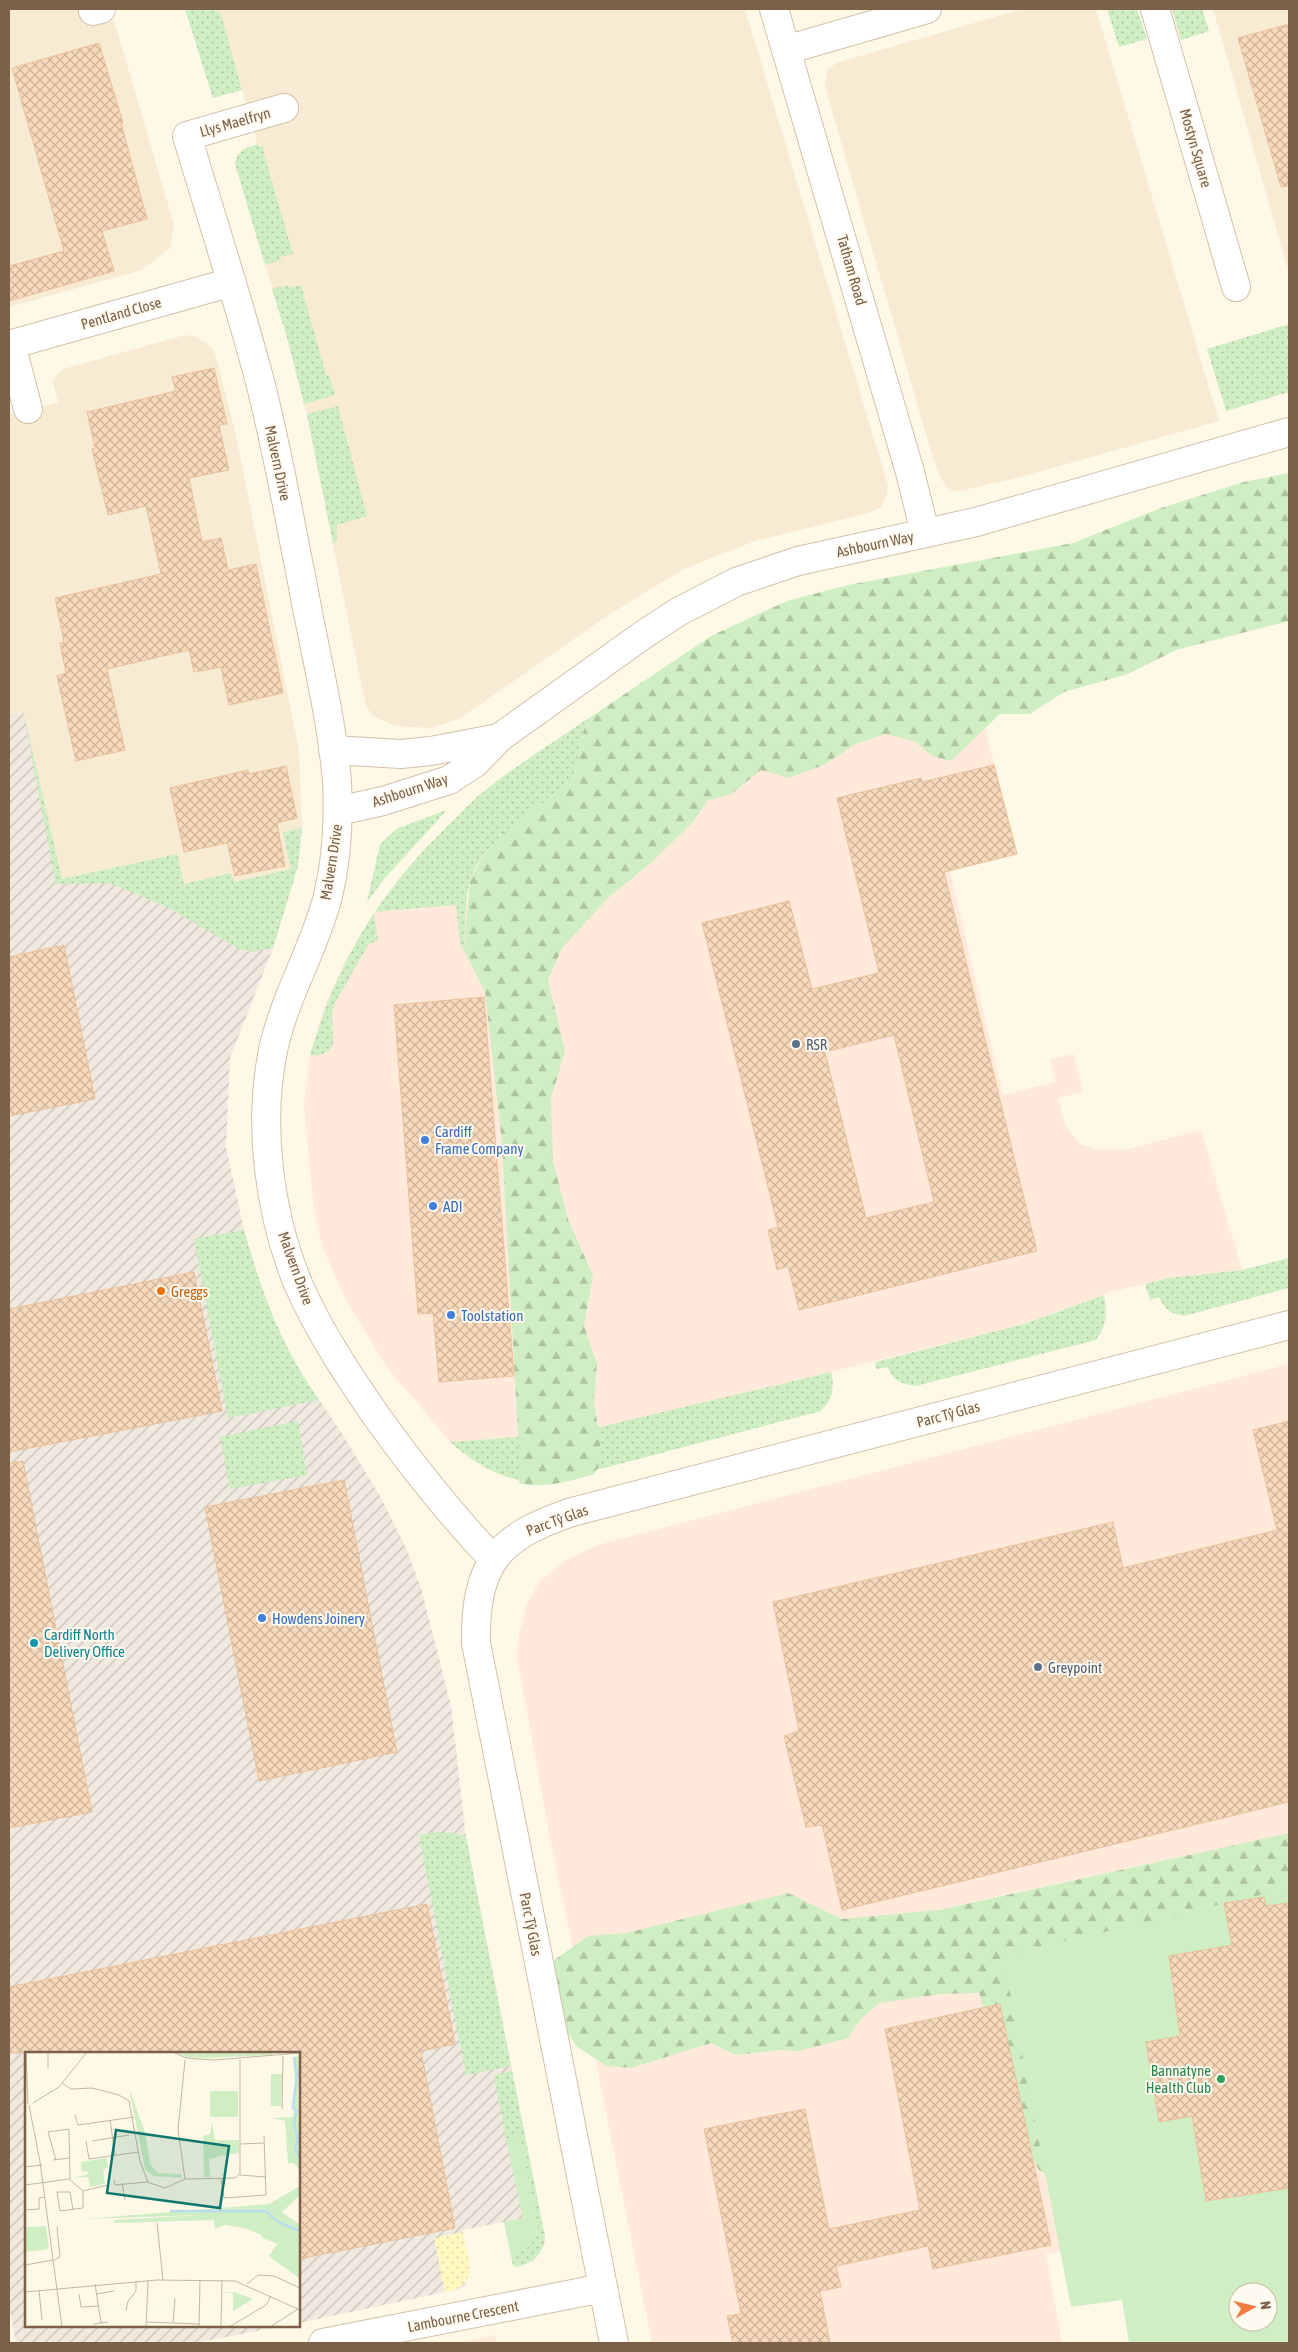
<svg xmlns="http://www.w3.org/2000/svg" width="1298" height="2352" viewBox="0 0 1298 2352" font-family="'Asap Condensed',sans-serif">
  <defs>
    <pattern id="industrial-furrows" width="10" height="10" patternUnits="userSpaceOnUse" patternTransform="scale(1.25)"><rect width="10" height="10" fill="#efe9e0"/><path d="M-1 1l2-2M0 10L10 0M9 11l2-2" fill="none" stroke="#c7c0b7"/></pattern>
    <pattern id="grass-dots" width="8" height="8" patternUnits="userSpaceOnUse" patternTransform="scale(1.25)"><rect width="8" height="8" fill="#d0eec3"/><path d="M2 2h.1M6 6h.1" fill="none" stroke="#aec4a0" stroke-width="1.8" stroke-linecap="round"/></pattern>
    <pattern id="forest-firs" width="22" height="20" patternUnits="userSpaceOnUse" patternTransform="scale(1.25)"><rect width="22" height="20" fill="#d0eec3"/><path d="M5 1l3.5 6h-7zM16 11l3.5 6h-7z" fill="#aec4a0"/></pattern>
    <pattern id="sand-dots" width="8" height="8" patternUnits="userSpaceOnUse" patternTransform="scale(1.25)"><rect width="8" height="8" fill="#fff8c0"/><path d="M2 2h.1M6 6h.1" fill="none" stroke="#ded7a6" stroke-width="1.8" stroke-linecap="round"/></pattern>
    <pattern id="building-cross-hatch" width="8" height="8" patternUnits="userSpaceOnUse" patternTransform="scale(1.25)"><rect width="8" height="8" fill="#f7d9bb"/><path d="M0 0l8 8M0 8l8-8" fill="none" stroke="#cdb39a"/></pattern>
  </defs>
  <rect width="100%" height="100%" fill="#fef8e7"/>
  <!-- residential -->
  <path fill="#f7ebd4" d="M9,9H90L95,24L114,20L174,225L170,248L142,270L9,307Z
    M213,9H745L888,486L886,497L881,507L869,513L755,541L684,569L610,614L459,719L429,728L395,726L374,716L366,707L305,407L288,341L235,164L237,155L242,150L257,144L221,14Z
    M1022,9H1096L1219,421L1024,476L956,492L946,487L939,474L930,448L825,87L826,77L828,70L836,63Z
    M1213,9H1289V273Z
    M185,335L196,337L208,344L215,353L236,435L299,751L302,828L283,833L292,869L234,882L231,874L184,884L176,854L61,879L23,712L9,715V414L58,402L53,383L56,375L63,369Z"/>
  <!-- commercial -->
  <path fill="#ffe9da" d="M981,712L1017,854L950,871L1003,1095L1056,1082L1050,1059L1074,1054L1083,1092L1058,1098L1065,1125L1080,1144L1097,1149L1125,1150L1201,1130L1242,1270L1168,1278L1110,1292L1024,1324L615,1425L531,1443L530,1436L450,1442L386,1366L347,1302L322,1246L314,1209L304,1106L310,1055L326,1003L345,962L374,912L487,902L729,764Z
    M1289,1364V1833L581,1987L551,1843L517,1657L519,1635L527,1604L540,1581L565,1561L598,1545Z
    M1003,1956L1061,2251L1046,2254L1062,2343H652L592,2042Z
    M495,2335L497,2343H457Z"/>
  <!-- industrial -->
  <path fill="url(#industrial-furrows)" d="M23,711L62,879L177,854L184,884L231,873L234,882L291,869L283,832L302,828L298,866L273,948L230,1058L226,1147L244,1230L266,1303L296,1366L341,1432L380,1496L407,1550L421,1588L451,1706L466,1837L545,2237L544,2245L533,2261L516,2267L513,2265L504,2222L462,2230L470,2272L465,2285L459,2289L299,2323V2053H26V2326H284L194,2343H16L9,2306V715Z"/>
  <!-- grass -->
  <path fill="url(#grass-dots)" d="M185,9H213L221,14L242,90L213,98Z
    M1107,9H1137L1147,39L1119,47Z
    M1172,9H1202L1209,31L1181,40Z
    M257,144L259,147L263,145L264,154L293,254L280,257L281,260L265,265L235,164C238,150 245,149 257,144Z
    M287,285L289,288L301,285L326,375H329L335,395L304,404L288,341L272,289Z
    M1289,324V392L1226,411L1207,349Z
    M338,406L367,516L337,525V541L333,543L307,414Z
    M601,710L584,729L574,779C546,802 479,845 470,880C464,902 466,928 464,950L460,944L456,905L374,912L378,940L368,945L335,1003L332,1013L333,1044C328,1053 320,1057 310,1055C338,960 380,890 452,822C464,810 475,798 488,788C524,760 563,736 601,710Z
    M23,711L62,879L177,854L184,884L231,873L234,882L291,869L283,832L302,828L298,866L273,948L250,952L239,949L169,908L110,883L56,884Z
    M447,810L385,878L367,902L380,844L398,828Z
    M244,1230C262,1294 281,1345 319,1400L228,1418L194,1239Z
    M1289,1258V1288L1184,1316C1170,1313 1165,1310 1159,1297L1150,1300L1145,1284L1168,1278L1242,1270Z
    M1104,1295C1107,1314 1107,1324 1096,1340L916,1386C902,1384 893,1381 888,1367L876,1369L875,1362L1024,1324Z
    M831,1372C835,1388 832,1400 821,1411L551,1482C508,1484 481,1469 450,1442L531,1436L532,1443Z
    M298,1421L307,1475L230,1489L220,1437Z
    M437,1832L454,1833L466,1837L511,2066L466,2075L419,1835Z
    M512,2071L545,2237C543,2255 532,2264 516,2267L513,2265L511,2255C527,2250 533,2246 538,2229L520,2136L506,2139L494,2075Z"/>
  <!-- forest -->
  <path fill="url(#forest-firs)" d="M1289,473V621L1176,650L1128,674L1064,692L1030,714H1000L951,761L932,756L914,741L885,734L855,744L824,765L788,778L761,770L730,795L708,800L693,822L652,862L608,898L562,948L548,980L565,1051L551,1098L553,1161L568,1219L593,1276L584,1326L597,1363L594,1400L602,1459L594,1474C568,1482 546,1488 520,1484L517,1476L520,1471L502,1143L485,992L464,950L470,879L480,861L502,834L574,779L584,729L601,710L711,636L787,601L848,585L1073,543L1161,508L1244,482Z
    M1289,1833V1896L1055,2181L1039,2170L1021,2139L979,1993L941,1994L879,2003L860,2020L848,2038L799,2051L779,2050L736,2055L711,2043L631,2068L607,2066L576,2046L562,2023L551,1996L553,1961L588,1936L626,1933L788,1893L842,1919L938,1910Z"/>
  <!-- sand -->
  <path fill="url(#sand-dots)" d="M463,2232C468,2261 482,2283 445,2293L434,2238Z"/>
  <!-- green -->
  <path fill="#d0eec3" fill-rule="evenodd" d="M1289,1888V2343H1129L1122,2300L1071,2307L1003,1956ZM1238,2292H1268V2322H1238Z
    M520,2136L538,2229C533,2246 527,2250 511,2255L504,2222L523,2218L506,2139Z"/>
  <!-- building -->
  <path fill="url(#building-cross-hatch)" stroke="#ebc19a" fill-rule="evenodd" d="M1289,24V186L1281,187L1238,38Z
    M99,43L123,123H121L147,219L102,231L114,271L9,301V266L64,251L12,68Z
    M214,368L227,424L219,425L229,470L189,478L202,542L221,538L228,570L256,564L283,693L229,705L221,667L194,672L189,650L107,669L125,750L76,761L57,676L66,673L60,643L64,642L55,598L161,574L146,506L108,515L92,449L95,448L87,412L176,391L172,377Z
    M994,765L1017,854L944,872L1037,1251L799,1310L788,1266L777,1270L768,1230L778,1227L702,923L789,901L812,989L879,973L837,798L921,778L922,782ZM894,1035L934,1202L866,1218L825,1052Z
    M286,766L297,818L277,823L285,866L235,876L227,843L184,852L170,788L248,770L249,774Z
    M64,945L95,1099L9,1116V957Z
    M484,997L514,1376L439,1382L433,1313L418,1314L394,1005Z
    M194,1272L222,1411L9,1452V1309Z
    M1289,1421V1802L842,1910L822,1825L806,1827L784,1736L799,1731L773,1602L1113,1522L1123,1568L1277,1530L1253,1430Z
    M23,1461L92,1812L9,1828V1463Z
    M344,1480L397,1752L259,1781L205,1507Z
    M1264,1897L1266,1906L1289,1903V2188L1206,2201L1192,2116L1159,2122L1146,2042L1180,2036L1169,1956L1232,1945L1224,1903Z
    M427,1904L455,2044L421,2051L455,2228L299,2259V2053H9V1987Z
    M1000,2004L1051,2245L933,2269L928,2246L836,2266L841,2287L820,2291L830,2343H733L727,2316L741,2314L704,2129L805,2109L829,2229L920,2210L885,2029Z"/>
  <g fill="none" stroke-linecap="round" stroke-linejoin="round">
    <!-- minor casing -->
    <g stroke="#d3c0aa" stroke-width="30">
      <path id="minor" d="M774,9L910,472L925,533
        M1155,9L1236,287
        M93,11L101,9
        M786,50L927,9
        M284,108L187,136C211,216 237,296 259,378C278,451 291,527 306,602C317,661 332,721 337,782C339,820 337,858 328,896C315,947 286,994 274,1046C257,1123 269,1214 299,1286C320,1333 348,1375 377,1417C413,1467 450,1514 493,1559
        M11,344L28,409
        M9,345L232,282
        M333,750L401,754L431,751L499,738
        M338,811L383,801L449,780L475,763L499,738L643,635L678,612L736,582L798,561L976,522L1289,432
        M323,2343L603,2288
        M614,2343L476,1643C475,1563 498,1537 572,1512L1289,1325"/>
    </g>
    <!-- minor -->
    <use href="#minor" stroke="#fff" stroke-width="28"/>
  </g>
  <!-- markers -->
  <g fill="#5c6f8a" stroke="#fffaef" stroke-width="2">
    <circle cx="796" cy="1044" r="5"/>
    <circle cx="1038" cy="1667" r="5"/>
  </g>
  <g fill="#3f7fe0" stroke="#fffaef" stroke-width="2">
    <circle cx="425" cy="1140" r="5"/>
    <circle cx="433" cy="1206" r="5"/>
    <circle cx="451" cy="1315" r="5"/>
    <circle cx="262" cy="1618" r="5"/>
  </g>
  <circle fill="#e8710a" stroke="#fffaef" stroke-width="2" cx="161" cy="1291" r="5"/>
  <circle fill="#0f9aa8" stroke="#fffaef" stroke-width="2" cx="34" cy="1643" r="5"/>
  <circle fill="#2e9e5b" stroke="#fffaef" stroke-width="2" cx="1221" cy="2079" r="5"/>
  <g text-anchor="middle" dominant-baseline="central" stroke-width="4" stroke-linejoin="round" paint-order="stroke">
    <!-- street labels -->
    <g font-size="15" fill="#7c6047" stroke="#fffaef">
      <text transform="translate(235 122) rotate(-16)">Llys Maelfryn</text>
      <text transform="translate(1196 148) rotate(74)">Mostyn Square</text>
      <text transform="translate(852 270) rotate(74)">Tatham Road</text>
      <text transform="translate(121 313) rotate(-16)">Pentland Close</text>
      <text transform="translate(278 463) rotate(78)">Malvern Drive</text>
      <text transform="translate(875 544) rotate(-12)">Ashbourn Way</text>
      <text transform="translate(410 790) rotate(-18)">Ashbourn Way</text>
      <text transform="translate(331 862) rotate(-81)">Malvern Drive</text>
      <text transform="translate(296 1268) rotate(70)">Malvern Drive</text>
      <text transform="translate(948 1414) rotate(-15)">Parc Tŷ Glas</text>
      <text transform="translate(557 1520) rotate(-20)">Parc Tŷ Glas</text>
      <text transform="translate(531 1924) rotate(79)">Parc Tŷ Glas</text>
      <text transform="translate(463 2316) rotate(-11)">Lambourne Crescent</text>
    </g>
    <!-- service labels -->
    <g font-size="15" fill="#4e5e75" stroke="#fffaef" text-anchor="start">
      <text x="806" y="1044">RSR</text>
      <text x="1048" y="1667">Greypoint</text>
    </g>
    <!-- shop labels -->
    <g font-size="15" fill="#366cbe" stroke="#fffaef" text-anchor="start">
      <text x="435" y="1131">Cardiff<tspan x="435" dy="17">Frame Company</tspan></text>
      <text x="443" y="1206">ADI</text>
      <text x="461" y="1315">Toolstation</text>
      <text x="272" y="1618">Howdens Joinery</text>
    </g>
    <!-- food labels -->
    <g font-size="15" fill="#c56008" stroke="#fffaef" text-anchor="start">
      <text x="171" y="1291">Greggs</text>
    </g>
    <!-- culture labels -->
    <g font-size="15" fill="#0d838f" stroke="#fffaef" text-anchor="start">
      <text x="44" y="1634">Cardiff North<tspan x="44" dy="17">Delivery Office</tspan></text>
    </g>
    <!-- leisure labels -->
    <g font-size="15" fill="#27864d" stroke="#fffaef" text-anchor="end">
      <text x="1211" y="2070">Bannatyne<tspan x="1211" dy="17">Health Club</tspan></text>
    </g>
  </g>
  <!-- overview -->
  <g transform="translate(25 2052)">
    <rect width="275" height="275" fill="#fef8e7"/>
    <path d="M209,240L220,244L228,247L208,259V241L198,240Z" fill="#d0eec3"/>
    <path d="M275,4L273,40L275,118L269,111H263L260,69L248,66L268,65L271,44L268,5ZM104,36L120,80L125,112L133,121L156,122L157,126L128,124L120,117ZM187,70L190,88L212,89L193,105L184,107L185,125H179L178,84L185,82ZM275,134V143L257,160L275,173V200L255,188L252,192L238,186L235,182L215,175L199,173L190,177L189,168L89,171V168L177,163L59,167L244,152Z" fill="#d0eec3"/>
    <path d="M152,0H247L248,3L182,6L161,5ZM246,22H257L256,54H246ZM185,39H213V65H185ZM181,85H189V89L214,88V101L183,106ZM82,106L83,116L78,117L80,132L65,135L63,125L48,126L63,122L62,119L57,120L56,110ZM21,174L24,197L0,200V175ZM255,188L275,200V227L244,204Z" fill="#d0eec3"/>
    <path fill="none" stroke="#b8deeb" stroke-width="2.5" d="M269,5L272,22L268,56L272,59L269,70L273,89L270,95L275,107M145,159H241L251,169L275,179"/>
    <path fill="none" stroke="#c6b6a2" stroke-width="1" d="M1,0L3,52M148,0L161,6L189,8L275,1M23,16V0M37,31L46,37L67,36L94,43L104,49L115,109L123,130M8,51L34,35L62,0M4,53L15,110L37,275M257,57L258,4M50,63L53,73L109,65M85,68L90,103M61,89L64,107L114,100M67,89L104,83M216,92L239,91M28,108L44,106M31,108L23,80L44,77L45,127M0,115L17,113M215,123L241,125M160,127L210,126L215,122V8M160,127L153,78L160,8M196,127L199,146L241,143L239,84M89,128L90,133L122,130L140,136L160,127M97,131L100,148M0,133L44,127L58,139M58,139L83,133V136M0,158L14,157V146L19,145M48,158L45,140H32L35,159L58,156V139M132,171L138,228M28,209L35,205L32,175M0,213L28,208M70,232L76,271M222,232L233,223L249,224L275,236M14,239L17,268M0,240L132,228L210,229L275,258M54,242L56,255L73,254M72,242L89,239M101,259L103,249L111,239V229M122,270L174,272M148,271L150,247M68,272L83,270M121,275L123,229M174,275L175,228M196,275L197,228M204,275L241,253L246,244M245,275L273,257"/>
    <path fill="#0f766e" fill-opacity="0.15" stroke="#0f766e" stroke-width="2.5" d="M91,78L204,94L195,156L82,141Z"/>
    <rect width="275" height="275" fill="none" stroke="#7c6047" stroke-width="2.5"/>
  </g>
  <!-- border -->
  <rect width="1298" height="2352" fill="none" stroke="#7c6047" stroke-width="20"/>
  <!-- north arrow -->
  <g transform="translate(1253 2307) rotate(82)"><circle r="24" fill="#fffaef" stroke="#cbbcac"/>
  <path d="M0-4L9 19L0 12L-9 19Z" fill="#f47b40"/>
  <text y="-8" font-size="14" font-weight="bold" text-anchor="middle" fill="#7c6047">N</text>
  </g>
</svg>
